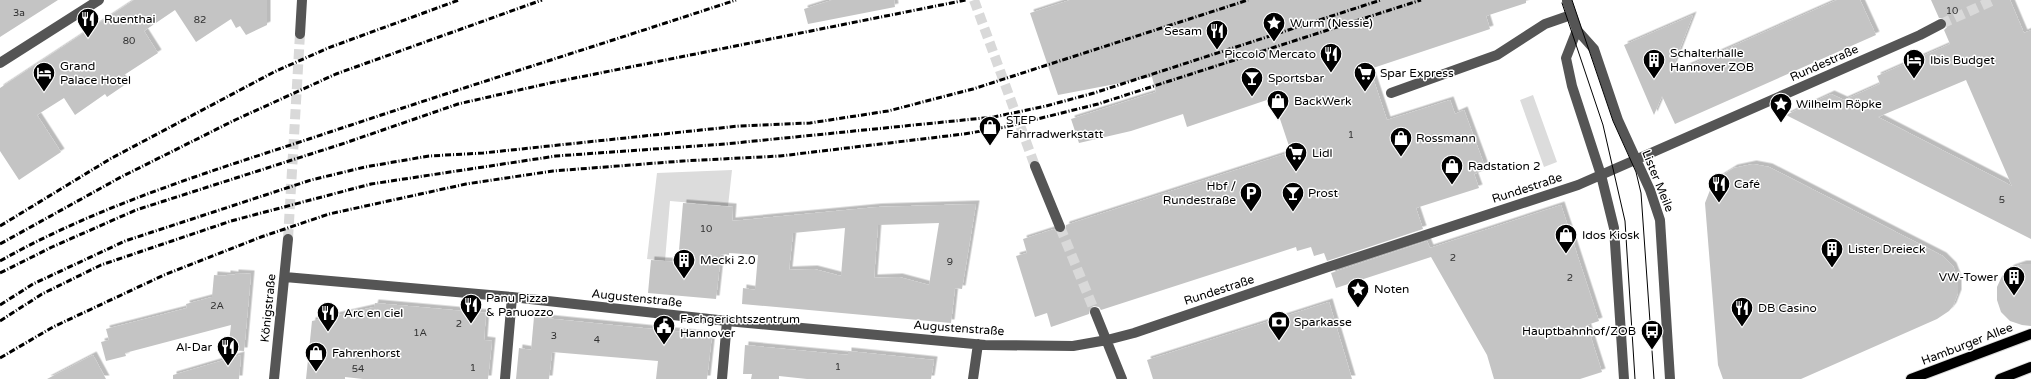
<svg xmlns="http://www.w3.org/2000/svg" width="2031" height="379" viewBox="0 0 2031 379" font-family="'Varela Round',sans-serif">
  <defs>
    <filter id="shadow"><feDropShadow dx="3.5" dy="-3.5" stdDeviation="0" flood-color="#0004"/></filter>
  </defs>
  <rect width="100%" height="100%" fill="#fff"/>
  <!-- green -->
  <path fill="#dcdcdc" d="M1533,95L1557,162L1544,167L1520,100Z
    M732,170L728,206L670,201L665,261L647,259L657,173Z"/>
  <!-- building -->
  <path fill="#c4c4c4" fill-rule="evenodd" filter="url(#shadow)" d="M0,0H58L0,37Z
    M134,0H267V25L246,35L240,26L236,28L231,19L196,42L175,10L144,31L158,53L121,77L126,84L107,97L105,94L75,115L64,98L37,115L61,152L19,180L0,151V88Z
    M832,0H894L895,7L808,24L804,9Z
    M1070,0H1526V3L1486,16L1490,29L1370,69L1387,120L1450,100L1455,114L1464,110L1481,156L1486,170L1474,174L1479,188L1416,208L1423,229L1327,261L1324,253L1314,256L1311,247L1297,251L1296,247L1101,310L1099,307L1093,306L1090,308L1089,314L1051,327L1047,313L1035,317L1016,256L1027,253L1023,239L1054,229L1056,232L1062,233L1065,231L1066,225L1291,152L1273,98L1187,127L1183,114L1131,131L1079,143L1071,119L1156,92L1152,77L1058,95L1030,13Z
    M1837,0H1860L1876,35L1675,124L1662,96L1654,115L1624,45L1693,15L1670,74Z
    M1931,0H2010L2024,33L2031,30V239L1786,115L1831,94L1844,100L1880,84L1877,76L1950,44L1944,30L1947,27V21L1944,18H1939ZM1966,80L2012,186L1878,117Z
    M1753,164L1769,167L1943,256L1953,266L1958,279V293L1953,306L1949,311L1937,319L1801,379H1723L1718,365L1705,203L1712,185L1718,178L1734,168Z
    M683,203L733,207L732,221L878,207L976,204L962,289L955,288L951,323L742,304L743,288L755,290L758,255L729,253V255L721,254L716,299L648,293L651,260L678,262ZM939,223L929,285L899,277L874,278L878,225ZM845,228L841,276L814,269L789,270L793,233Z
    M1561,205L1599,321L1587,325L1602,372L1580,379H1494L1487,355L1431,257L1336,288L1331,273L1427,241L1430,248Z
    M2023,264H2031V326L2022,325L2010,321L2001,312L1997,300V287L2002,276L2011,268Z
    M235,273L251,274L244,351L228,350L231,325L125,353L126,356L106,361L101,342L109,340L106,329L187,308L186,304L212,297L214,275L227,276V274L235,275Z
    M1329,302L1352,379H1153L1147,360Z
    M375,303L486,313L484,340L492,341L488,379H363L345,377V379H306L312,321L374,307Z
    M534,317L712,335L707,379H656L658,361L552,352L549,379H516L519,348L531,350Z
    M745,345L848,355V351L934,360L931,379H807L779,376V379H751L752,374H743Z
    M93,355L106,379H47Z
    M241,355L239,379H173V375Z"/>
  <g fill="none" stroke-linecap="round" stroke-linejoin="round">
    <!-- minor-tunnel -->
    <path stroke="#d9d9d9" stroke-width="10" stroke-dasharray="10 5" stroke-linecap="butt" d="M974,0L1035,166
      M1941,24L1994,0
      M1060,227L1095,312
      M288,239L300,34"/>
    <!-- major casing -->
    <g stroke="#dbdbdb" stroke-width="12">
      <path id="major" d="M1911,379L2031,334
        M2000,379L2031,367"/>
    </g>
    <!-- minor -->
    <path stroke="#555" stroke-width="10" d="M1567,1L1577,30L1594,49L1618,120L1650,190L1660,220L1670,379
      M1577,30L1566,58L1572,86L1601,175L1614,228L1624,379
      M300,34L302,0
      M0,63L99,0
      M1391,93L1497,55L1545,24L1571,15
      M1035,166L1060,227
      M285,277L512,297L727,321L985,345L1073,346L1107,340L1134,333L1328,267L1578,185L1920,35L1941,24
      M1095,312L1122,379
      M274,379L288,239
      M505,379L512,297
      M722,379L727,321
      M973,379L978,344"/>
    <!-- major -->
    <use href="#major" stroke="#000" stroke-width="10"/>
    <!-- tram -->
    <path stroke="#000" stroke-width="1" d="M1572,0L1613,121L1636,172L1641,193L1654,379
      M1562,3L1603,125L1625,221L1635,379"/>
    <!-- rail -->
    <path stroke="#000" stroke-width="3" stroke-dasharray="6 2 1 2" stroke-linecap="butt" d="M0,226L110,159L274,72L328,48L459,0
      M0,244L121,177L235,120L336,74L542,0
      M0,261C96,207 202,174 306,140C449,92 593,47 736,0
      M0,273L52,247L136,210L345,143L458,104L550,83L966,0
      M0,305L33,284L125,241L311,180L365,167L429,156L483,153L739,126L810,123L888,111L973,89L1248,0
      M0,321L42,294L101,265L231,221L371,184L556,156L725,144L994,117L1046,106L1094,93L1381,0
      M0,358L53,327L164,275L261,237L329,214L466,184L553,171L683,161L780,156L964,134L1005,127L1098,104L1421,0"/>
  </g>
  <!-- icons -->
  <defs>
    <g id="restaurant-pin" transform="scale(1.15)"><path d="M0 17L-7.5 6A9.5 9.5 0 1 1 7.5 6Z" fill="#000" stroke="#fff"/><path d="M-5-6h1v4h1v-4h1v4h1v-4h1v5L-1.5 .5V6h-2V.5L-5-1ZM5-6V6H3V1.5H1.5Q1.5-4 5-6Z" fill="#fff"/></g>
    <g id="sight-pin" transform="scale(1.15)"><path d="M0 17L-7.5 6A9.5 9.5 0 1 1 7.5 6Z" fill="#000" stroke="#fff"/><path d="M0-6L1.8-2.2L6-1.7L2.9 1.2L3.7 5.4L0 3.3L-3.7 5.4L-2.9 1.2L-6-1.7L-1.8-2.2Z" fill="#fff"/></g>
    <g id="building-pin" transform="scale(1.15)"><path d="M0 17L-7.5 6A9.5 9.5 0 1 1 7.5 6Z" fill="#000" stroke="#fff"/><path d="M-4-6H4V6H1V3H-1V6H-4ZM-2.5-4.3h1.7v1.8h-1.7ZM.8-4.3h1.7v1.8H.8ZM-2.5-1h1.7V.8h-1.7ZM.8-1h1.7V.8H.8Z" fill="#fff"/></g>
    <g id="hotel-pin" transform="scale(1.15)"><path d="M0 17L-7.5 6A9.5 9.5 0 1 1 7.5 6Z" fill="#000" stroke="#fff"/><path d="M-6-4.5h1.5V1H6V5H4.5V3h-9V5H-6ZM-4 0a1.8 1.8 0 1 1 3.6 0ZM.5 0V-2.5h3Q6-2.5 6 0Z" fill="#fff"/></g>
    <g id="supermarket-pin" transform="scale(1.15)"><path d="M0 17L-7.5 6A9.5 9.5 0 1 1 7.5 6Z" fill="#000" stroke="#fff"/><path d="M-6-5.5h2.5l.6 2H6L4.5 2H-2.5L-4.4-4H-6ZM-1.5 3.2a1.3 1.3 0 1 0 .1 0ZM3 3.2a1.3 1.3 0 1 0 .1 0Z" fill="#fff"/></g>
    <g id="bar-pin" transform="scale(1.15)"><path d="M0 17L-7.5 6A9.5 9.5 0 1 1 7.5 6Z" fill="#000" stroke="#fff"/><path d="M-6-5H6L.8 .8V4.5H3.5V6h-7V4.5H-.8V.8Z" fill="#fff"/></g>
    <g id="shop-pin" transform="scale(1.15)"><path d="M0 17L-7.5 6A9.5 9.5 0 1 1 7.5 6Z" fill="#000" stroke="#fff"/><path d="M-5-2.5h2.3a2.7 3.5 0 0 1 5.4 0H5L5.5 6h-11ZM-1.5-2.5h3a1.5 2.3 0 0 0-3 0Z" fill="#fff"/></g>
    <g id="parking-pin" transform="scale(1.15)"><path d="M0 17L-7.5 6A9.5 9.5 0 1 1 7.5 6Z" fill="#000" stroke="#fff"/><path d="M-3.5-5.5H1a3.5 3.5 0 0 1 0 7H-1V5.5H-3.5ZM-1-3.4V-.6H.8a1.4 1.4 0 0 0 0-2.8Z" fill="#fff"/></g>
    <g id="bank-pin" transform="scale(1.15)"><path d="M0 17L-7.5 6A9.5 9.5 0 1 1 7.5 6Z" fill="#000" stroke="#fff"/><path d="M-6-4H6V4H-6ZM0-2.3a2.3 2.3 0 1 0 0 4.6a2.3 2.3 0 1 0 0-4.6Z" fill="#fff"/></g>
    <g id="civic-pin" transform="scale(1.15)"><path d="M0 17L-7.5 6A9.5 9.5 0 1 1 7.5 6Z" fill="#000" stroke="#fff"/><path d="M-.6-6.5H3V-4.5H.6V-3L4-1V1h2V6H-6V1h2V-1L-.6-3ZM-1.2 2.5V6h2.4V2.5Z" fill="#fff"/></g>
    <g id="bus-pin" transform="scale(1.15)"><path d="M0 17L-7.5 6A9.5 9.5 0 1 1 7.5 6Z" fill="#000" stroke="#fff"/><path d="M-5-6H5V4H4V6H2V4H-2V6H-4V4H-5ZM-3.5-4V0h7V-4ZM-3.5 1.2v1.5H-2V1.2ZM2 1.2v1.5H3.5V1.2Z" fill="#fff"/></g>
  </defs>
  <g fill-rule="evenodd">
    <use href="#restaurant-pin" x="88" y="19"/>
    <use href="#sight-pin" x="1274" y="23"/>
    <use href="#restaurant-pin" x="1217" y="31"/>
    <use href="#restaurant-pin" x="1331" y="54"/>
    <use href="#building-pin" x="1654" y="60"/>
    <use href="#hotel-pin" x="1914" y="60"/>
    <use href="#hotel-pin" x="44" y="73"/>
    <use href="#supermarket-pin" x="1365" y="73"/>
    <use href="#bar-pin" x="1252" y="78"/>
    <use href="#shop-pin" x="1278" y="101"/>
    <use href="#sight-pin" x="1781" y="104"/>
    <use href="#shop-pin" x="990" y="127"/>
    <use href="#shop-pin" x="1401" y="138"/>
    <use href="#supermarket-pin" x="1296" y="153"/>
    <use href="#shop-pin" x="1452" y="166"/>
    <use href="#restaurant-pin" x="1719" y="184"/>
    <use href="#parking-pin" x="1251" y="193"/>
    <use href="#bar-pin" x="1293" y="193"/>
    <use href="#shop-pin" x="1566" y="235"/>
    <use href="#building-pin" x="1832" y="249"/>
    <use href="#building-pin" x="684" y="260"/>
    <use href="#building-pin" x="2014" y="277"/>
    <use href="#sight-pin" x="1358" y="289"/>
    <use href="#restaurant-pin" x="471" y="305"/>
    <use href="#restaurant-pin" x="1742" y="308"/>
    <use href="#restaurant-pin" x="328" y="313"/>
    <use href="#bank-pin" x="1279" y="322"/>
    <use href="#civic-pin" x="664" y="326"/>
    <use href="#bus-pin" x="1652" y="331"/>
    <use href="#restaurant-pin" x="228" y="347"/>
    <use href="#shop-pin" x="316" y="353"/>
  </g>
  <g text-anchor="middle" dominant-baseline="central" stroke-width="3" stroke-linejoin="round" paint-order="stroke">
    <!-- number labels -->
    <g font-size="10" fill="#313131">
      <text x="1952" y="11">10</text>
      <text x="19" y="13">3a</text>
      <text x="200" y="20">82</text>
      <text x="129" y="41">80</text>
      <text x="1351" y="135">1</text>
      <text x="2002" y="200">5</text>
      <text x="706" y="229">10</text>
      <text x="1453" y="258">2</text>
      <text x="950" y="262">9</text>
      <text x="1570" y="278">2</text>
      <text x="217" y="306">2A</text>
      <text x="459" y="324">2</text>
      <text x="420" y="333">1A</text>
      <text x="554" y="336">3</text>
      <text x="597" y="340">4</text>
      <text x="838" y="367">1</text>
      <text x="473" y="368">1</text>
      <text x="358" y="369">54</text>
    </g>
    <!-- poi labels -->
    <g font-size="12" fill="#000" stroke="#fff" text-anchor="start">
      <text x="104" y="19">Ruenthai</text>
      <text x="1290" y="23">Wurm (Nessie)</text>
      <text x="1202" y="31" text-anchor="end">Sesam</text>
      <text x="1670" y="53">Schalterhalle<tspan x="1670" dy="14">Hannover ZOB</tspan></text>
      <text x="1316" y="54" text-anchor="end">Piccolo Mercato</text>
      <text x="1930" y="60">Ibis Budget</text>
      <text x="60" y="66">Grand<tspan x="60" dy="14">Palace Hotel</tspan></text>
      <text x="1380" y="73">Spar Express</text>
      <text x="1268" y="78">Sportsbar</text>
      <text x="1294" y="101">BackWerk</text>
      <text x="1796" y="104">Wilhelm Röpke</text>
      <text x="1006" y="120">STEP<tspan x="1006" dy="14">Fahrradwerkstatt</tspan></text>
      <text x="1416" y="138">Rossmann</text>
      <text x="1312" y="153">Lidl</text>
      <text x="1468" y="166">Radstation 2</text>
      <text x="1734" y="184">Café</text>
      <text x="1236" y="186" text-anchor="end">Hbf /<tspan x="1236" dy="14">Rundestraße</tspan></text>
      <text x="1308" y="193">Prost</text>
      <text x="1582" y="235">Idos Kiosk</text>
      <text x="1848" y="249">Lister Dreieck</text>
      <text x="700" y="260">Mecki 2.0</text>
      <text x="1998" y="277" text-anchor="end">VW-Tower</text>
      <text x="1374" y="289">Noten</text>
      <text x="486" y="298">Panu Pizza<tspan x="486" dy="14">&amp; Panuozzo</tspan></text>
      <text x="1758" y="308">DB Casino</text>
      <text x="344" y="313">Arc en ciel</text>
      <text x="680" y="319">Fachgerichtszentrum<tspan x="680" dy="14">Hannover</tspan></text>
      <text x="1294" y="322">Sparkasse</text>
      <text x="1636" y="331" text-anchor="end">Hauptbahnhof/ZOB</text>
      <text x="212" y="347" text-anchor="end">Al-Dar</text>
      <text x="332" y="353">Fahrenhorst</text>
    </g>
    <!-- street labels -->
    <g font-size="12" fill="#000" stroke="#fff">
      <text transform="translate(1824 63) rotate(-24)">Rundestraße</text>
      <text transform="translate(1658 181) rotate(68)">Lister Meile</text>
      <text transform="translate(1527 188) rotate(-18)">Rundestraße</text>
      <text transform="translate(1219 290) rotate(-18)">Rundestraße</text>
      <text transform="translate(637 298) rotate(6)">Augustenstraße</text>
      <text transform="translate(268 308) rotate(-84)">Königstraße</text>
      <text transform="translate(959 328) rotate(4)">Augustenstraße</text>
      <text transform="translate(1967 344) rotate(-21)">Hamburger Allee</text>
    </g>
  </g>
</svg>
